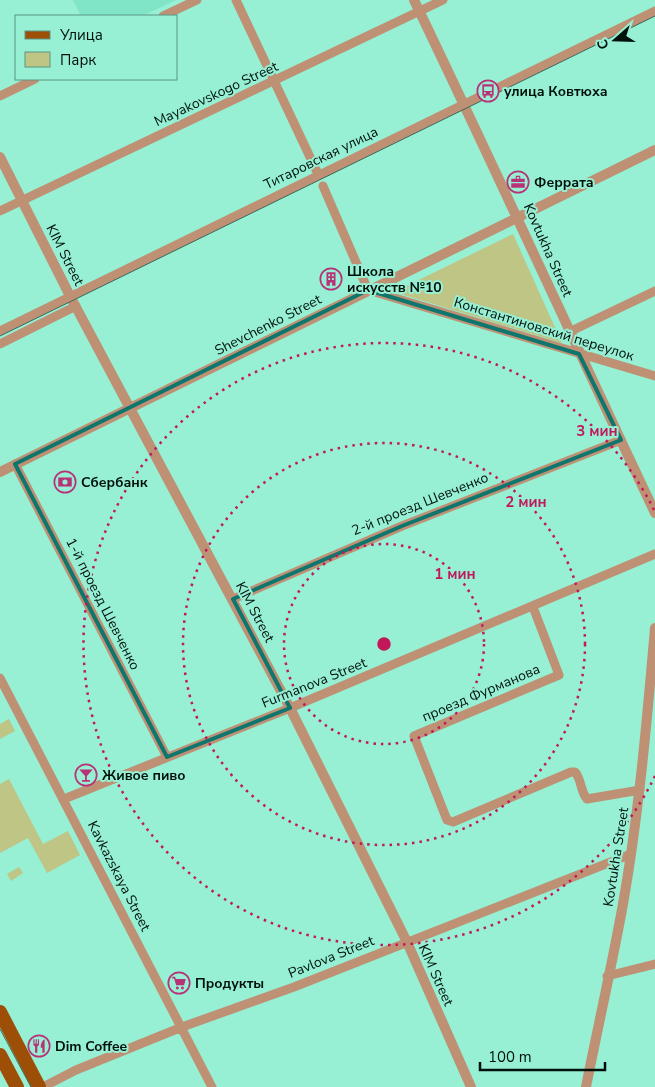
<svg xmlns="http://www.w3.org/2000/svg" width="655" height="1087" viewBox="0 0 655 1087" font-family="'Nunito Sans',sans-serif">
  <rect width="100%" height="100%" fill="#97efd4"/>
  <!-- built -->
  <path fill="#80e4c7" d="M73,0H176L142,16H81Z"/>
  <!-- green -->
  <path fill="#bec585" d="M513,234L562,343L394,292Z
    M9,719L15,731L0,739V724Z
    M9,779L43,844L68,831L80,855L47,873L28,838L0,853V784Z
    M19,867L23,873L11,881L7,874Z"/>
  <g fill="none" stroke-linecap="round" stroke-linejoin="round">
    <!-- minor -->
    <path stroke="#be9174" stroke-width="9" d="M236,0L318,174
      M163,16L197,0
      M0,96L35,79
      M323,186L368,290L655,376
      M0,211L443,0
      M0,331L655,11
      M569,332L655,291
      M0,344L76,306
      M15,464L167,757
      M233,599L402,526L621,440
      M533,607L559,675L414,736L447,820L453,822L571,772H575C582,780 580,791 587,799L640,790
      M0,678L212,1087
      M64,799L290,708L655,554
      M607,976L655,964
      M43,1087L76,1070L182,1027L294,987L631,854"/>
    <!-- tertiary -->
    <path stroke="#be9174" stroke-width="10" d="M414,0C496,170 574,342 655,513
      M0,157L70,296L290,708L407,942L471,1087
      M0,472L655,150
      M586,1087C598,1026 612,965 623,904C639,813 647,720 655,628"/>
    <!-- primary -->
    <path stroke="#9e4f07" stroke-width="14" d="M0,1012L39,1087
      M0,1055L17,1087"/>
    <!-- tram -->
    <path stroke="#3c695b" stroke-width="1" d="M0,336L655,16
      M0,1029L31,1087"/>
  </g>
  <!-- marked area -->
  <path fill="none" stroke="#0f766e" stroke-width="4" stroke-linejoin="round" d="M368,290L579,354L621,440L402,526L233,599L290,708L167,757L15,464Z"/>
  <!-- distance rings -->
  <g fill="none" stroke="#c2185b" stroke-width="2.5" stroke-dasharray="2.5 5">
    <circle cx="384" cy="644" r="100"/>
    <circle cx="384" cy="644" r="201"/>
    <path d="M655 776A301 301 0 1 1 655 512"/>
  </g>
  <!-- icons -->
  <defs>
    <g id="bus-ring" transform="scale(1.125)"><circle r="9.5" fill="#97efd4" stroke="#b73277" stroke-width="1.5"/><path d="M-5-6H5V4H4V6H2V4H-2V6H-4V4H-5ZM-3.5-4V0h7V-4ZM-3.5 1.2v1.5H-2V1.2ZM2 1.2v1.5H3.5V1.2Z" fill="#b73277"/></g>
    <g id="office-ring" transform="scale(1.125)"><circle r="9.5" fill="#97efd4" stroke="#b73277" stroke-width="1.5"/><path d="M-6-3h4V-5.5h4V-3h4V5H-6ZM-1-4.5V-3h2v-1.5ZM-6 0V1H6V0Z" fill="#b73277"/></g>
    <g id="building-ring" transform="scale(1.125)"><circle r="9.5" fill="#97efd4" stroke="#b73277" stroke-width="1.5"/><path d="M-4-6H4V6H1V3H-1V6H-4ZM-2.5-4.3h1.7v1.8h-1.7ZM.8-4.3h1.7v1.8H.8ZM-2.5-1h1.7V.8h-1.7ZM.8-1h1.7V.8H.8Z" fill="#b73277"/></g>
    <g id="bank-ring" transform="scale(1.125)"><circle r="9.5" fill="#97efd4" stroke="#b73277" stroke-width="1.5"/><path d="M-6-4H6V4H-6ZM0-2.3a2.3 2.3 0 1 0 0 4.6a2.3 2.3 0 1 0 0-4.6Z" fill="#b73277"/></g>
    <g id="bar-ring" transform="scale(1.125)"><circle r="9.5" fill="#97efd4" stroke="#b73277" stroke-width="1.5"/><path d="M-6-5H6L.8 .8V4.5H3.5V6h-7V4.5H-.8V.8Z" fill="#b73277"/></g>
    <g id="supermarket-ring" transform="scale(1.125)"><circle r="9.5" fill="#97efd4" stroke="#b73277" stroke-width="1.5"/><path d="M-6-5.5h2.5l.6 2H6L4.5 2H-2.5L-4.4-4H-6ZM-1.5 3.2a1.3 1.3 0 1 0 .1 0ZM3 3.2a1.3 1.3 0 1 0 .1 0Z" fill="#b73277"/></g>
    <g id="restaurant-ring" transform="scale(1.125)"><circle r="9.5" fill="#97efd4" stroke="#b73277" stroke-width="1.5"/><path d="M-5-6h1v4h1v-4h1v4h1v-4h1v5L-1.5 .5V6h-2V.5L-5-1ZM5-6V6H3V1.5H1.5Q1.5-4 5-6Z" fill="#b73277"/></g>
  </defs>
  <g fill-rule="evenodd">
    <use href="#bus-ring" x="488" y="91"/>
    <use href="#office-ring" x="518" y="182"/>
    <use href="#building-ring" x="331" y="279"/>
    <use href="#bank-ring" x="65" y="482"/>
    <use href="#bar-ring" x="86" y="775"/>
    <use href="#supermarket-ring" x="179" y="983"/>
    <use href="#restaurant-ring" x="39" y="1046"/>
  </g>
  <g text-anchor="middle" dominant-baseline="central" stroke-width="4" stroke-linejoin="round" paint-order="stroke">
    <!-- poi labels -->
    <g font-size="14" font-weight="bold" fill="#00110b" stroke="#97efd4" text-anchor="start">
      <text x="504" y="91">улица Ковтюха</text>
      <text x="534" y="182">Феррата</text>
      <text x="347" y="271">Школа<tspan x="347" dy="16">искусств №10</tspan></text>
      <text x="81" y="482">Сбербанк</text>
      <text x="102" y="775">Живое пиво</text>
      <text x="195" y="983">Продукты</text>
      <text x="55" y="1046">Dim Coffee</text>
    </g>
    <!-- street labels -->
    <g font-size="14" fill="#00110b" stroke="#97efd4">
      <text transform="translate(216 94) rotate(-25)">Mayakovskogo Street</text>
      <text transform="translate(321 158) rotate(-26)">Титаровская улица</text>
      <text transform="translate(548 250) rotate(66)">Kovtukha Street</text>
      <text transform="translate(65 255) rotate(63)">KIM Street</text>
      <text transform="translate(268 325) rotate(-27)">Shevchenko Street</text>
      <text transform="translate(544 329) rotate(17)">Константиновский переулок</text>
      <text transform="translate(420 504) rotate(-22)">2-й проезд Шевченко</text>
      <text transform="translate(103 604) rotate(63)">1-й проезд Шевченко</text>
      <text transform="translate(255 612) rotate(62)">KIM Street</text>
      <text transform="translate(314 683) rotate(-22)">Furmanova Street</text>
      <text transform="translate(481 693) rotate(-23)">проезд Фурманова</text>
      <text transform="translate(616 857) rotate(-81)">Kovtukha Street</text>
      <text transform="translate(119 876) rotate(63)">Kavkazskaya Street</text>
      <text transform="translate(331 957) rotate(-22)">Pavlova Street</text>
      <text transform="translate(436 975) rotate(66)">KIM Street</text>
    </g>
  </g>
  <circle cx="384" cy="644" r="8" fill="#c2185b" stroke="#97efd4" stroke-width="2.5"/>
  <g font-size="15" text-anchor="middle" font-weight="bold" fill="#c2185b" stroke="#97efd4" stroke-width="4" stroke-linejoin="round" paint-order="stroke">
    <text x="597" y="436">3 мин</text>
    <text x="526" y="507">2 мин</text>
    <text x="455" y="579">1 мин</text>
  </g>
  <!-- legend -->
  <rect x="15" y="15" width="162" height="65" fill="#97efd4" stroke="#5b9684"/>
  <rect x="25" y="31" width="25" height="8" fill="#9e4f07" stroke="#5b9684"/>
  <text x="60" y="40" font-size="15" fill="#00110b">Улица</text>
  <rect x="25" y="52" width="25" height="15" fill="#bec585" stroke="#5b9684"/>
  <text x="60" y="65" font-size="15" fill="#00110b">Парк</text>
  <!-- north arrow -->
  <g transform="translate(615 40) rotate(250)" stroke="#97efd4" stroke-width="4" paint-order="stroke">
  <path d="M0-4L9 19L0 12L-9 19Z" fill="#00110b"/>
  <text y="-8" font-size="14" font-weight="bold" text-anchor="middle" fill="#00110b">С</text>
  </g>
  <!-- scale -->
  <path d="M480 1062v8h125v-8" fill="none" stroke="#00110b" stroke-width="2.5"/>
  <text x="488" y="1062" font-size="15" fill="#00110b" stroke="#97efd4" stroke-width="4" paint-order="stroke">100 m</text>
</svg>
